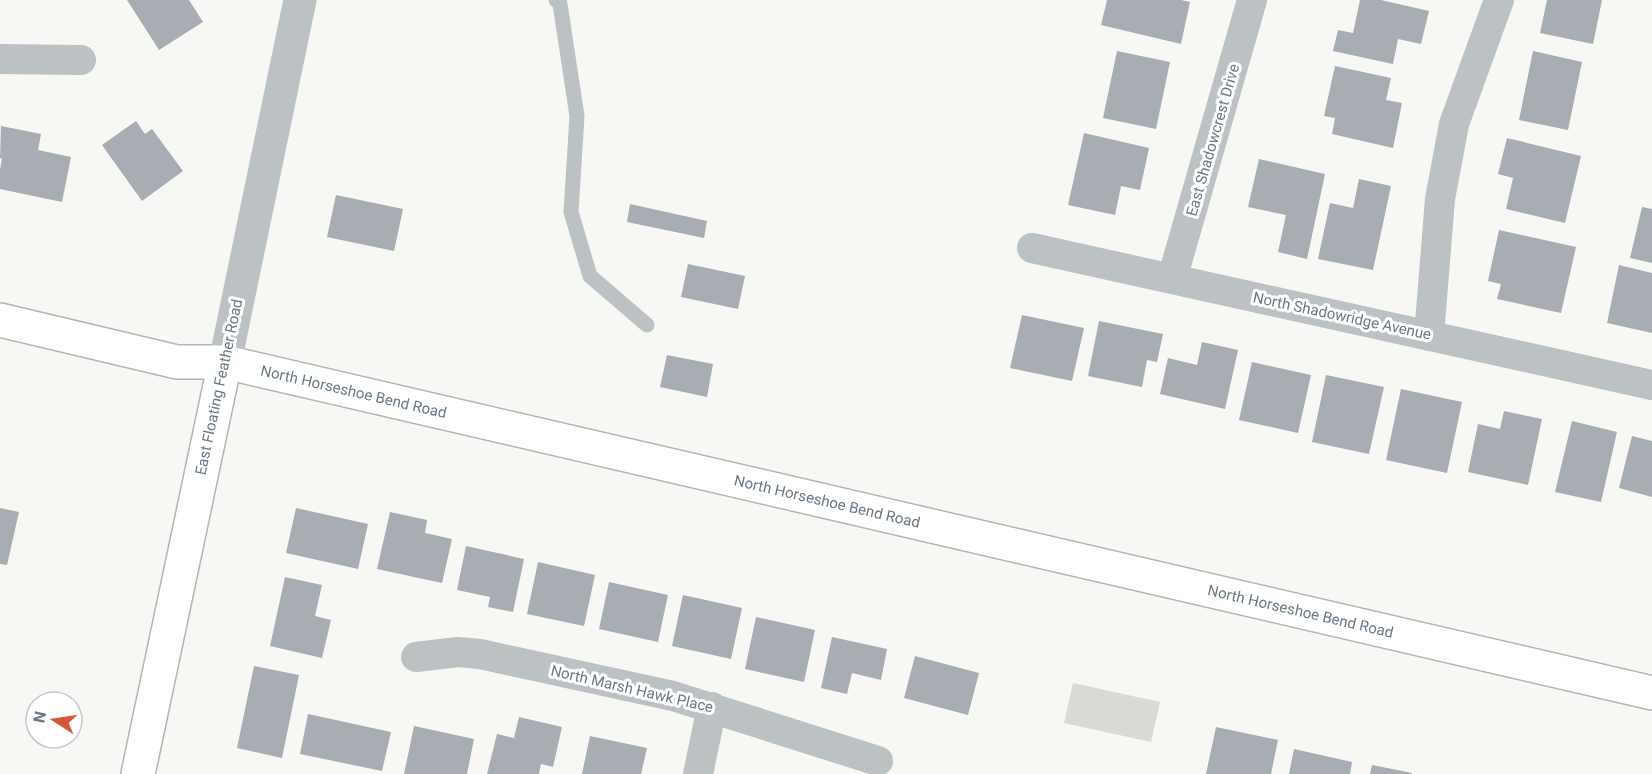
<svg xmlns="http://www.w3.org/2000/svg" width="1652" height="774" viewBox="0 0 1652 774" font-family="Roboto,sans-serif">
  <rect width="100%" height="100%" fill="#f7f7f4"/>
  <!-- green -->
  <path fill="#d7dbd4" d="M1073,683L1160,702L1151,742L1064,723Z"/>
  <!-- building -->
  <path fill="#a7adb3" d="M127,0H189L203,22L159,50Z
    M1107,0H1181L1190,2L1181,44L1101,25Z
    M1360,0H1381L1429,11L1421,44L1398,39L1393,64L1333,51L1338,30L1353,33Z
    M1547,0H1602L1593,44L1540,33Z
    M1117,51L1170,62L1156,129L1103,118Z
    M1533,51L1582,62L1568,130L1519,120Z
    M1335,66L1391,78L1386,100L1402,103L1393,148L1332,134L1335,118L1324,116Z
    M136,121L145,134L152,129L183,171L142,201L102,145Z
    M1,126L41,134L38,150L71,157L62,202L0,189V170L2,159L0,158Z
    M1084,133L1149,148L1140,190L1121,186L1115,215L1068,205Z
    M1507,138L1581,156L1565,223L1506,209L1513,178L1498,174Z
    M1259,159L1325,174L1307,259L1278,252L1286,215L1248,207Z
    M1359,179L1391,186L1373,270L1318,259L1330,203L1353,208Z
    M336,195L403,209L394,251L327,237Z
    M630,204L707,221L704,238L627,222Z
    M1642,207L1652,209V263L1630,258Z
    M1499,230L1576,247L1561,313L1497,299L1501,284L1488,281Z
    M688,264L745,276L738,309L681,297Z
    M1619,265L1652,273V333L1607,323Z
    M1022,315L1084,328L1072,381L1010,368Z
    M1099,321L1163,334L1157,362L1147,360L1142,387L1088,376Z
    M1202,342L1238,350L1225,409L1160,394L1168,358L1197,365Z
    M667,355L713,364L707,397L660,387Z
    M1252,362L1311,375L1298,433L1239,420Z
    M1326,375L1384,387L1369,454L1312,442Z
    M1401,389L1462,402L1447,473L1386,460Z
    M1504,411L1542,419L1528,485L1468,472L1478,424L1500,429Z
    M1572,421L1617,432L1601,502L1555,492Z
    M1632,436L1652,441V497L1619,488Z
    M0,508L19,512L7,565L0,564Z
    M296,508L368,524L358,569L286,553Z
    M390,512L427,520L425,533L452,539L442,583L377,569Z
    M466,546L524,559L513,612L488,607L490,597L457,590Z
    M538,562L595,575L584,626L527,614Z
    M285,577L322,585L315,616L331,620L322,658L270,646Z
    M609,582L668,595L658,642L599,629Z
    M683,595L742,608L731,659L672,646Z
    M756,617L815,630L804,682L745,669Z
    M832,637L887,649L881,680L852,673L847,694L821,688Z
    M915,656L979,673L968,715L904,698Z
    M254,666L299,675L282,758L237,748Z
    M308,714L391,732L382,771L300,754Z
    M519,717L562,727L553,767L541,764L539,774H487L497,734L514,738Z
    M414,726L474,739L467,774H404Z
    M1216,727L1278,740L1271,774H1206Z
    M590,736L647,748L641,774H582Z
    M1294,749L1352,762L1350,774H1289Z
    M1372,765L1412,773V774H1370Z"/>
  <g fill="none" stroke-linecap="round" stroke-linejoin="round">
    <!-- secondary casing -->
    <g stroke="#afb5b9" stroke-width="36">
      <path id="secondary" d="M138,774L225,362"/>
    </g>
    <!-- trunk casing -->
    <g stroke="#b2b6b9" stroke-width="36">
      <g id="trunk">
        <path id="s1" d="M0,320L177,362H225L1652,693"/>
      </g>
    </g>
    <!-- service -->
    <path stroke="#bcc1c4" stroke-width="15" d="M556,0L560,4L577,116L571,212L590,276L647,325"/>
    <!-- minor -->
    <path stroke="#bcc1c4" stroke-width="30" d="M0,59L81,60
      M1032,248L1652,385
      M1172,279L1252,0
      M1429,336L1440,199L1454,124L1499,0
      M416,657L458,652L480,654L673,696L878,761
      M698,774L712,707"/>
    <!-- tertiary -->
    <path stroke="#bcc1c4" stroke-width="33" d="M225,362L300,0"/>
    <!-- secondary -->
    <use href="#secondary" stroke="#fff" stroke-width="33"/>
    <!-- trunk -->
    <use href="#trunk" stroke="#fff" stroke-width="33"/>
  </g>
  <g text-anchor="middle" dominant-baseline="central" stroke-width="6" stroke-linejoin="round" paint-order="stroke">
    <!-- street labels -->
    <g font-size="15" fill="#697882" stroke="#fff">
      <text transform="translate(1213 140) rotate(-74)">East Shadowcrest Drive</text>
      <text transform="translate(1342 316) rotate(12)">North Shadowridge Avenue</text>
      <text transform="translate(219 387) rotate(-78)">East Floating Feather Road</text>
      <text stroke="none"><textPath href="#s1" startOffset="362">North Horseshoe Bend Road</textPath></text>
      <text stroke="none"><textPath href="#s1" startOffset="848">North Horseshoe Bend Road</textPath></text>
      <text stroke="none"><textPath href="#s1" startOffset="1334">North Horseshoe Bend Road</textPath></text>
      <text transform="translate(632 689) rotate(13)">North Marsh Hawk Place</text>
    </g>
  </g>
  <!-- north arrow -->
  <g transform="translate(54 720) rotate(282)"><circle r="28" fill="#ffffff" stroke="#c3c9cd" stroke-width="1.5"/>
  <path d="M0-4.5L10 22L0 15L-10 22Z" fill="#d35838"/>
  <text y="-9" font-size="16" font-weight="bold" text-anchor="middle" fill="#697882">N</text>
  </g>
</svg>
